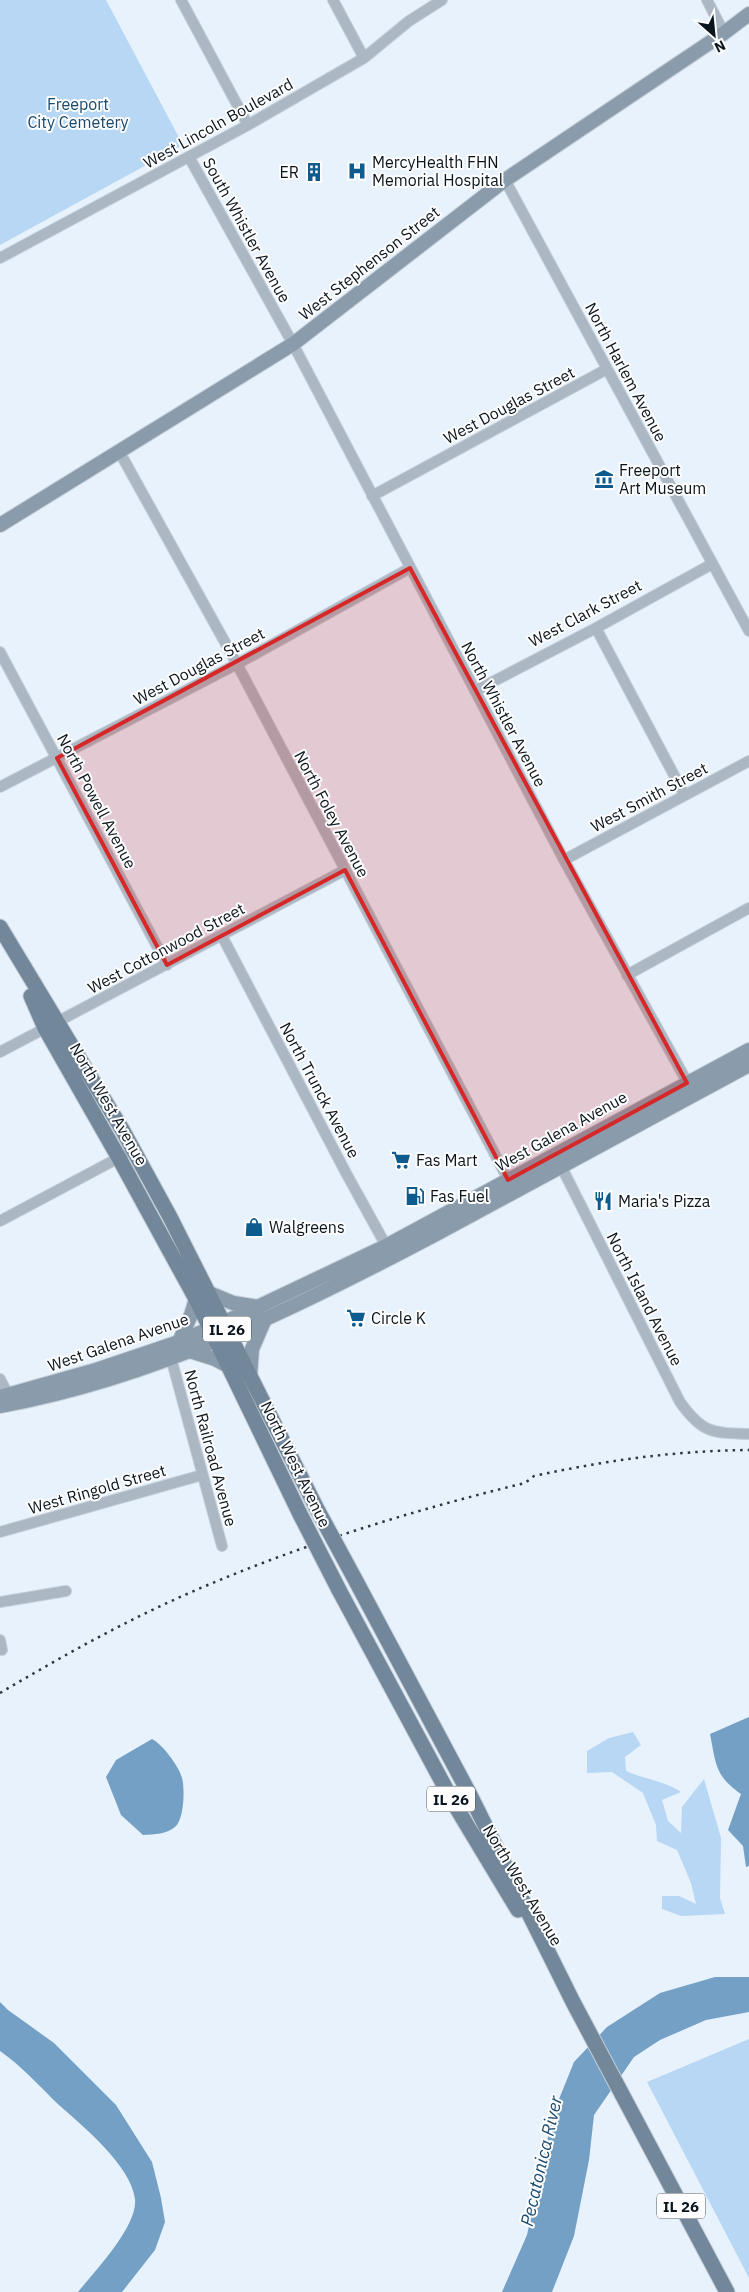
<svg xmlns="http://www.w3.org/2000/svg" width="749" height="2292" viewBox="0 0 749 2292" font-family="'IBM Plex Sans',sans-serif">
  <rect width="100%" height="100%" fill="#e7f2fc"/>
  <!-- green -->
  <path fill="#b7d7f4" d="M0,0H106L183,145L0,245Z
    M633,1732L641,1745L625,1757L626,1771C644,1779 665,1781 681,1792L662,1800L668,1821L681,1833L682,1807L704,1779L721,1838L720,1898L725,1914L681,1916L662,1909V1896H679L696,1904L691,1883L677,1850L657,1841L656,1825L643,1793L612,1772L587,1773V1751L609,1738Z
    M749,2039V2278L647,2082Z"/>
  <!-- water -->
  <path fill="#74a0c5" d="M749,1717V1866L746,1867L743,1846L728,1830L741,1794C715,1776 716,1764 710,1734Z
    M152,1739C162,1744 179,1766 182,1778C185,1789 184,1818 176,1826C166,1835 155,1834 143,1835L121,1815L106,1777L116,1760Z
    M715,1977H749V2012L706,2020L660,2040L634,2057L594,2115L589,2160L574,2236L552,2292H502L527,2235L553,2114L574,2062L607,2027L660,1993Z
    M0,2002L8,2010L54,2043L116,2105L152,2162L161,2198L165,2222L155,2250L122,2292H78C95,2271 138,2226 135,2199C131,2166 83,2126 59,2105C40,2087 22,2066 0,2051Z"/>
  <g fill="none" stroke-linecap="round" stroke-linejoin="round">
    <!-- street casing -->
    <g stroke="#c4ced8" stroke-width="12">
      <path id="street" d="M181,0L248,125
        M333,0L364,58
        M707,0L724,33
        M189,157L293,344L564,860L691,1089
        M505,180L749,631
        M0,258L248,125L364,58L409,21L442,0
        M119,451L237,664L511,1185
        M372,496L607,369
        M596,628L684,794
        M0,652L167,965
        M475,691L596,628L712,564
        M0,787L237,664L410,568
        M564,860L749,761
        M222,936L346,1173L389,1251
        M627,975L749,908
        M0,1052L345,870
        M559,1162L680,1402C702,1433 712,1433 749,1434
        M0,1221L124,1155
        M171,1358L222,1546
        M0,1379L11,1400
        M0,1532L202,1475
        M0,1602L66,1591
        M0,1640L2,1650"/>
    </g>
    <!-- secondary casing -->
    <g stroke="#c4ced8" stroke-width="16">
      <path id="secondary" d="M0,525L293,344L505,180L724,33L749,14
        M209,1293L233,1303L258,1307
        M179,1342L191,1315L196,1299
        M190,1351L215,1359L230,1367
        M250,1377L252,1349L265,1319
        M0,1397L96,1370L179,1342L245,1313L386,1246L749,1050
        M0,1406C156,1378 300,1306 438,1233C542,1177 645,1121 749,1065"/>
    </g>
    <!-- primary casing -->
    <g stroke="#c4ced8" stroke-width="17">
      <path id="primary" d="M0,927L123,1131L170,1217L317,1509
        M31,996L45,1028L119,1158L196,1299L300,1514
        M357,1583L469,1793L573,2002L727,2292
        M339,1590L453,1802L518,1910"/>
    </g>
    <!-- street -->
    <use href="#street" stroke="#abb7c2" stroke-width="10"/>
    <!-- secondary -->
    <use href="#secondary" stroke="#8a9bab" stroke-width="14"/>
    <!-- primary -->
    <use href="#primary" stroke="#72879a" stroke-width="15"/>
    <!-- rail -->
    <path stroke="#2e3840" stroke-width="2.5" stroke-dasharray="2.5 5" stroke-linecap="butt" d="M0,1693C61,1657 123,1622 187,1594C296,1546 410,1511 525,1483L534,1476C609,1460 672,1451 749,1450"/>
    <!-- primary-bridge casing -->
    <g stroke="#c4ced8" stroke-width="17" stroke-linecap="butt">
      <path id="primary-bridge" d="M317,1509L357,1583
        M300,1514L339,1590"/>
    </g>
    <!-- primary-bridge -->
    <use href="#primary-bridge" stroke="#72879a" stroke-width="15"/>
  </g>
  <!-- marked area -->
  <path fill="#d62828" fill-opacity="0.2" stroke="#d62828" stroke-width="4" stroke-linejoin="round" d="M410,568L687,1083L508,1180L345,870L167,965L57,758Z"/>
  <!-- icons -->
  <defs>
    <g id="hospital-bare" transform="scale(1.5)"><path d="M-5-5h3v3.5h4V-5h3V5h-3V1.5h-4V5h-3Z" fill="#0e5b8e" stroke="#fdfdfd" stroke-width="2.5" paint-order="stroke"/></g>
    <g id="building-bare" transform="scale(1.5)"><path d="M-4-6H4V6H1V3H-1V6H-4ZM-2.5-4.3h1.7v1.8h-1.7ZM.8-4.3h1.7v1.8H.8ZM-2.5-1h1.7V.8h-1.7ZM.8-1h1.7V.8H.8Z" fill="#0e5b8e" stroke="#fdfdfd" stroke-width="2.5" paint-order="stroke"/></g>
    <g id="museum-bare" transform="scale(1.5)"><path d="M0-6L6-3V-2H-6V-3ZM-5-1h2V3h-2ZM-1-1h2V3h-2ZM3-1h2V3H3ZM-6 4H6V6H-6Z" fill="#0e5b8e" stroke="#fdfdfd" stroke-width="2.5" paint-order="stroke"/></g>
    <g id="supermarket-bare" transform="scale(1.5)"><path d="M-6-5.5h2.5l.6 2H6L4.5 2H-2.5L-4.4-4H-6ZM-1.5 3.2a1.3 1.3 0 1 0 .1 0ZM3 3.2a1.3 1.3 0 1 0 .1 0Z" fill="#0e5b8e" stroke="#fdfdfd" stroke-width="2.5" paint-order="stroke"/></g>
    <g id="fuel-bare" transform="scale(1.5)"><path d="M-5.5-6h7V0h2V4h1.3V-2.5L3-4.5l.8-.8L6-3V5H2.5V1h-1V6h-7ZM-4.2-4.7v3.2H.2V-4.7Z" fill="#0e5b8e" stroke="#fdfdfd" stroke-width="2.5" paint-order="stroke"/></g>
    <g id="restaurant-bare" transform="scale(1.5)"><path d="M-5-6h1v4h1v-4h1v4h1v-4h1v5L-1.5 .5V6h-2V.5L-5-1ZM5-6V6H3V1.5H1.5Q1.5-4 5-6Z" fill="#0e5b8e" stroke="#fdfdfd" stroke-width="2.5" paint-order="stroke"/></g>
    <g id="shop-bare" transform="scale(1.5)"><path d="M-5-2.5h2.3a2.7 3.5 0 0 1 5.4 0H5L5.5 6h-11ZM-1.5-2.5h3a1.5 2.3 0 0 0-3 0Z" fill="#0e5b8e" stroke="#fdfdfd" stroke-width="2.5" paint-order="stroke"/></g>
  </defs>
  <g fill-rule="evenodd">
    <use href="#hospital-bare" x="357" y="171"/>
    <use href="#building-bare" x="314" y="172"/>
    <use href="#museum-bare" x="604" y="479"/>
    <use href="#supermarket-bare" x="401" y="1160"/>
    <use href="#fuel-bare" x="415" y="1196"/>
    <use href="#restaurant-bare" x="603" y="1201"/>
    <use href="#shop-bare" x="254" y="1227"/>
    <use href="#supermarket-bare" x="356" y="1318"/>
  </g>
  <g text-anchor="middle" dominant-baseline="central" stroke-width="4" stroke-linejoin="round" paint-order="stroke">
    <!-- shield labels -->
    <g fill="#fdfdfd" stroke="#535a60" stroke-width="1">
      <rect x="203" y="1316.5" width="48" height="25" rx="4"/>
      <rect x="427" y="1786.5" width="48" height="25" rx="4"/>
      <rect x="657" y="2193.5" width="48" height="25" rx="4"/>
    </g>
    <g font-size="15" font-weight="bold" fill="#0a141c">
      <text x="227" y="1329">IL 26</text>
      <text x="451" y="1799">IL 26</text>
      <text x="681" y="2206">IL 26</text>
    </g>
    <!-- park labels -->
    <g font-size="16" fill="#17496e" stroke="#fdfdfd">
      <text x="78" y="104">Freeport<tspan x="78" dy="18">City Cemetery</tspan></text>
    </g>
    <!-- street labels -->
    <g font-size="16" fill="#0a141c" stroke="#fdfdfd">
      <text transform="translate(218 123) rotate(-29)">West Lincoln Boulevard</text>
      <text transform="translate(247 230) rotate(61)">South Whistler Avenue</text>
      <text transform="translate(369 263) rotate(-38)">West Stephenson Street</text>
      <text transform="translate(626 372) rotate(62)">North Harlem Avenue</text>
      <text transform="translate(509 405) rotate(-28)">West Douglas Street</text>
      <text transform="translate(585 613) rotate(-28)">West Clark Street</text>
      <text transform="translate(199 666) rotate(-28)">West Douglas Street</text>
      <text transform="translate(504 714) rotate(62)">North Whistler Avenue</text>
      <text transform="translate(649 797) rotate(-28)">West Smith Street</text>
      <text transform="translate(97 801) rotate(62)">North Powell Avenue</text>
      <text transform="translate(332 814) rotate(62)">North Foley Avenue</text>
      <text transform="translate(166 948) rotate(-28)">West Cottonwood Street</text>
      <text transform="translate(320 1090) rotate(62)">North Trunck Avenue</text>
      <text transform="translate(109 1104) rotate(60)">North West Avenue</text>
      <text transform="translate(561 1131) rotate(-29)">West Galena Avenue</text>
      <text transform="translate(645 1299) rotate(63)">North Island Avenue</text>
      <text transform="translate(118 1342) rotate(-19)">West Galena Avenue</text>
      <text transform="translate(211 1448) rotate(75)">North Railroad Avenue</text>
      <text transform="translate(296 1464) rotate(64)">North West Avenue</text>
      <text transform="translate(97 1489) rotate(-16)">West Ringold Street</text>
      <text transform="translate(523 1885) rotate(59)">North West Avenue</text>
    </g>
    <!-- poi labels -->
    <g font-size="16" fill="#0a141c" stroke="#fdfdfd" text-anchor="start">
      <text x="372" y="162">MercyHealth FHN<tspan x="372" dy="18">Memorial Hospital</tspan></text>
      <text x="299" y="172" text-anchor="end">ER</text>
      <text x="619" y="470">Freeport<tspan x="619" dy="18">Art Museum</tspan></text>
      <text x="416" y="1160">Fas Mart</text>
      <text x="430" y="1196">Fas Fuel</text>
      <text x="618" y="1201">Maria's Pizza</text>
      <text x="269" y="1227">Walgreens</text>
      <text x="371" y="1318">Circle K</text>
    </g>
    <!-- water labels -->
    <g font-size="18" font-style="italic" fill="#194b70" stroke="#fdfdfd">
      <text transform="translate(541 2161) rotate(-77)">Pecatonica River</text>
    </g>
  </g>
  <!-- north arrow -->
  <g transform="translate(714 35) rotate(153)" stroke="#fdfdfd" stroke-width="4" paint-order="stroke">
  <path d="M0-4L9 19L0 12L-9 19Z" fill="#0a141c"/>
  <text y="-8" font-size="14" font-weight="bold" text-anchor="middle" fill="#0a141c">N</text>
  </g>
</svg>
